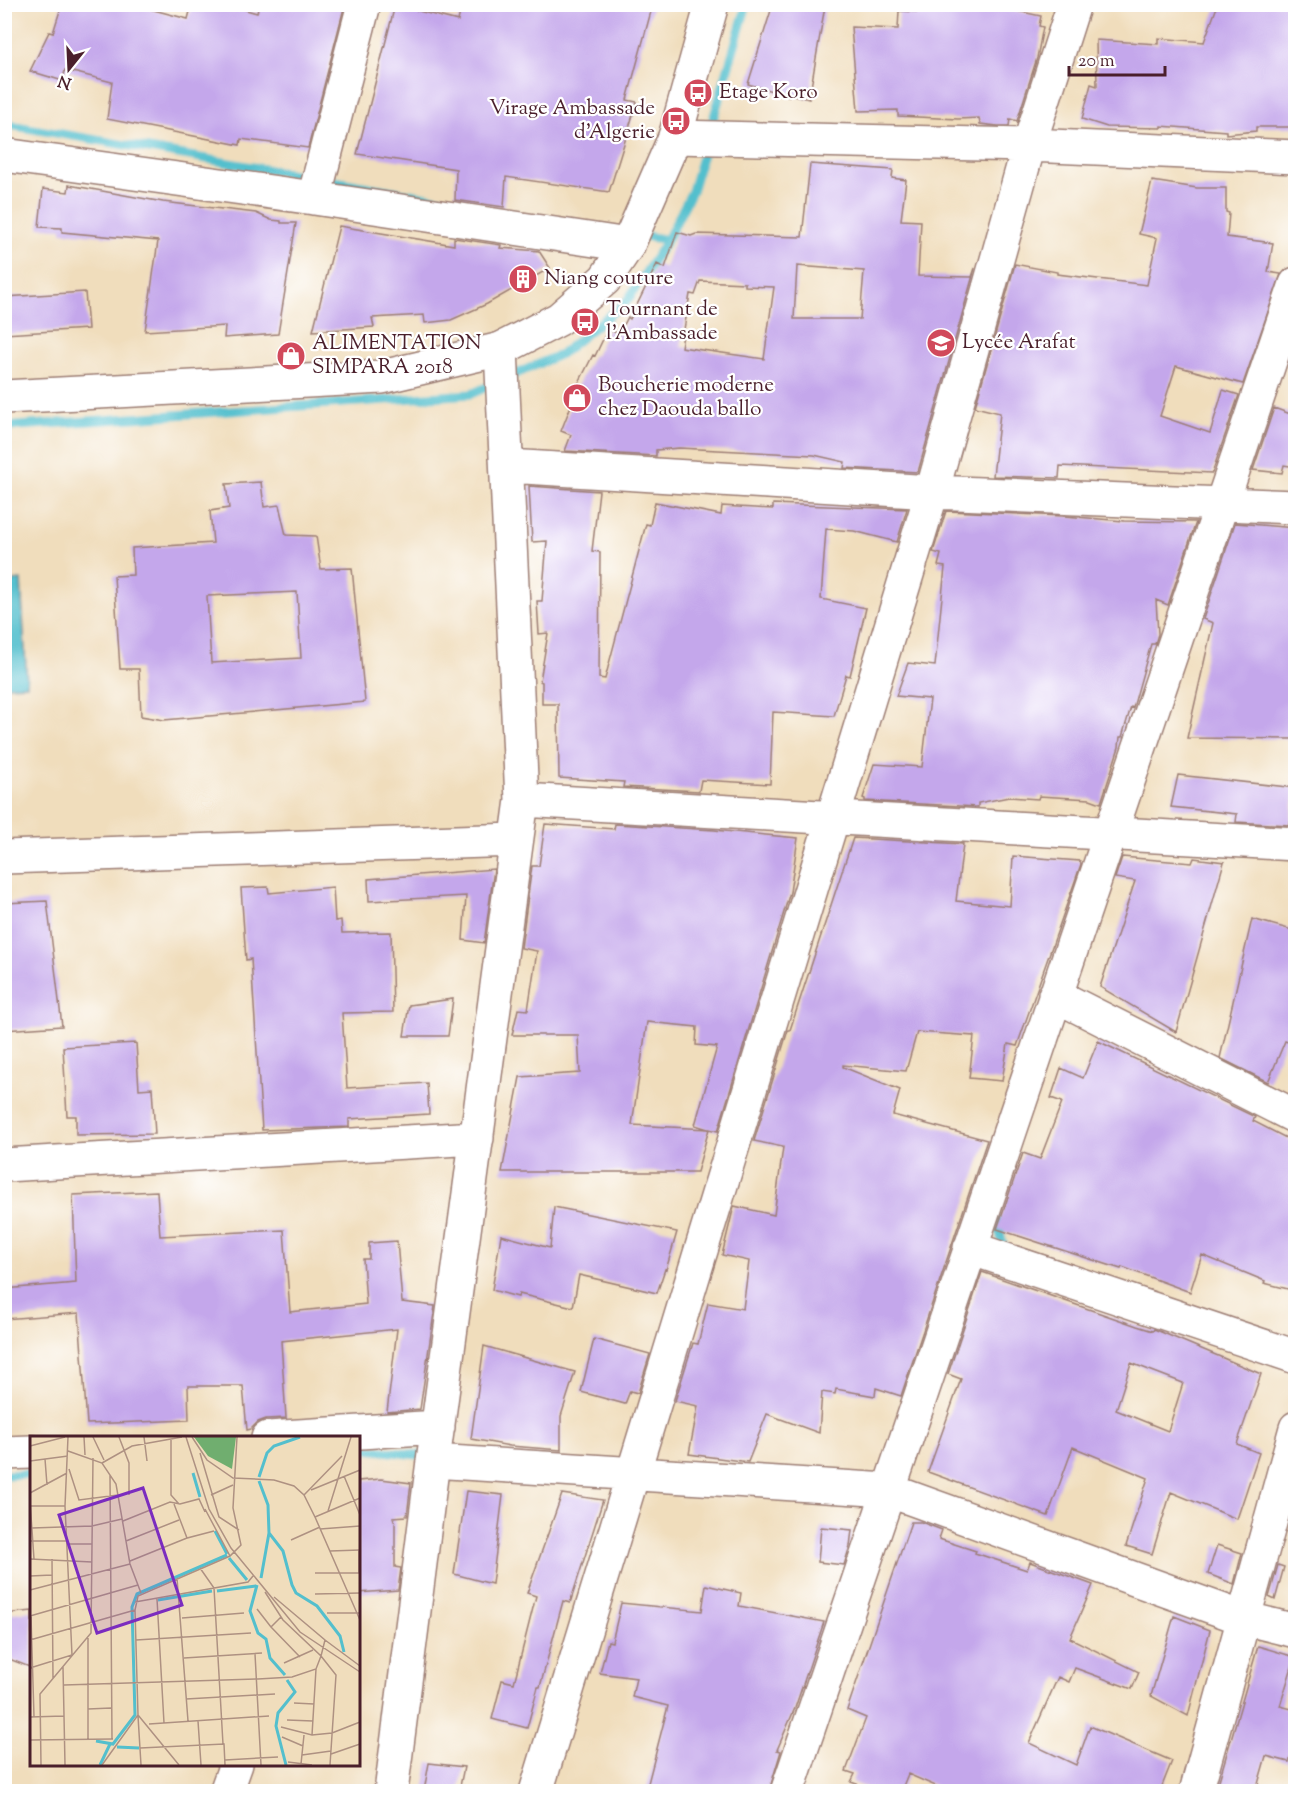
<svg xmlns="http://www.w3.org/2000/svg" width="1300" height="1796" viewBox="0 0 1300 1796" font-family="'Sorts Mill Goudy',serif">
  <rect width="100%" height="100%" fill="#fff"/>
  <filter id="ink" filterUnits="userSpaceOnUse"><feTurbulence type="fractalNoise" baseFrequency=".0167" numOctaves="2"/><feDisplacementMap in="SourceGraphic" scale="12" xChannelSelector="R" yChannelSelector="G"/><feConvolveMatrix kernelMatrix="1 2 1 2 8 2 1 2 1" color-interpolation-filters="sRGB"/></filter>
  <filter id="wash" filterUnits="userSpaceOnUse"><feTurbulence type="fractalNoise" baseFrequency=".008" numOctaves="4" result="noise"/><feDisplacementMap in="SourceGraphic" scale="24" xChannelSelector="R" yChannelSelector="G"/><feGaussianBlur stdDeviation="1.35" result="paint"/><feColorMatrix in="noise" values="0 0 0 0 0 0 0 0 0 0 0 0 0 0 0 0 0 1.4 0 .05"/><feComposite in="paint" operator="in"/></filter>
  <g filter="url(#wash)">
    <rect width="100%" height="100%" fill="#f0ddbc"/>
    <!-- water -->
    <path fill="#53bfcd" stroke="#4e6f7c" stroke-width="1.5" d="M21,580L27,685L5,686V582Z"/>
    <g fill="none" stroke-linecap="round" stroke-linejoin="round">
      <!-- stream -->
      <path stroke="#53bfcd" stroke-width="9" d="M4,124L467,204
        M640,235L667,240
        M4,427L471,394L561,354L627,301L667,240L692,191L747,4
        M994,1213L1005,1251
        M358,1448L427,1456
        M4,1475L32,1474"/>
    </g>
    <g id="blocks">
      <!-- building -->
      <path fill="#c4a7eb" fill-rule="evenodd" d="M62,4H131L188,19L192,4H225L257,13L259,4H345L308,148L241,139L240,145L107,119L112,82L65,70L63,81L30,71L49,32L53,33Z
        M462,4H653L627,100L637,102L609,192L506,177L504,207L455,200L456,169L357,154L395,5L458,21Z
        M773,4L825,6L809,99L790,94L789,96L748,84Z
        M922,4H1009L1008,9L1041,16L1039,26L1043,27L1037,58L1017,121L1010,119L1009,126H998L980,124L979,118L958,119L898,116V110L858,111L851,27L898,29L899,11L921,12Z
        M1218,4H1296V127H1256V131L1226,134V131L1161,126V128L1107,127L1082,119L1091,84L1097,86L1096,40L1158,44V38L1204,42Z
        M810,164L893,170L892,178L906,180L901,220L921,221L918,276L972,277L975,268L918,472L844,468L845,462L814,455L679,448L656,450V456L565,451L571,435L561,431L572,403L569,402L593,355L595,356L608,329L619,334L628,317L630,319L657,264L665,268L677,232L691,236L696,234L802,237ZM797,266L864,271L860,319H794ZM700,281L745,283V286L774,287L764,359L681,347L690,294L695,295Z
        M1152,181L1197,188H1226V212L1229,213L1227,237L1273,243L1268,272L1281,274L1243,384L1176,366L1160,416L1210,433L1223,390L1239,395L1212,473L1060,466L1059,478L993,476L1000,413L975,407L1015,264L1057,272V274L1147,285L1157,238L1139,234Z
        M69,185L163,202L256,213L271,220L281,221V223H296L278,334L224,338L225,326L145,331L158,241L62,232V228L39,227L43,189L68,192Z
        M339,226L454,245V238L501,245L500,248L539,251L550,268L487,304L451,320L425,323L424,315L372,318L374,327L313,331Z
        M85,292L88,329L4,334V297Z
        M1274,408L1296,416V467L1284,465L1282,473L1253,470Z
        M261,482L264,507L279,505L286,535L316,536L321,569L352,568L365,702L164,720L141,716L139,669H120L114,576L133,575L132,548L213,543L210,511L229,508L226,484ZM297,592L301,658L211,663L207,596Z
        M529,486L599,491L592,551L600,552L599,678L605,679L646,524L650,525L655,502L721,515L722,506L773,509V504L907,509L897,542L854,531L826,529L821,599L866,608L850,676L846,675L834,716L773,712L770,784L701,780L699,791L623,787L624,782L559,778L558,704H542V682L540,681L548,633L539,634L537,601H542L547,541L532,542Z
        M946,511L1064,516L1124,521L1196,522L1168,605L1156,600L1158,634L1155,644H1151L1133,708L1131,707L1122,737H1120L1119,747L1101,803L1090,799L1039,796L1038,799L1009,797L978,803V807L865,801V799L863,798L874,764L922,767L930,699L896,696L908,663L935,666L945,567L938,566L941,554L933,552Z
        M1235,523L1296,528V739L1187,738L1213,623L1203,619Z
        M1178,775L1296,788L1290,825L1236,822L1237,814L1171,807Z
        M545,824L614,829L615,824L714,830L798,838L790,892L718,1131L709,1129L697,1172H502L520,1077L580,1073L578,1035H512L518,1009L528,1010L537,951L521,948L532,866H539ZM647,1022L697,1027L696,1045L717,1047L695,1125L708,1129L632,1125Z
        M853,838L963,844L956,901L1010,906L1013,856L1080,861L1081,864L1017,1046L1008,1044L1002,1081L969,1078L974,1036L917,1032L906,1071L843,1065V1067L900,1090L893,1115L987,1140L901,1396L876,1388L875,1396L836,1389L835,1394L822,1392L819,1433L767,1414L748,1462L689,1454L698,1406L675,1401L693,1343L698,1344L708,1303L743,1309L749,1261L722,1255L734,1206L774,1215L783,1147L754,1141L788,1030H790Z
        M1122,857L1192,863L1194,858L1224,862L1176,1032L1100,987L1135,881L1115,878Z
        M494,869L484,943L463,940L466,896L369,901L368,879Z
        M268,887L269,893L333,887L335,921L341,920L342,933L391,932L393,1012L342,1013L347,1088L427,1083L429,1114L349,1119V1127L262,1130L251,959L246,960L241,888Z
        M47,901L62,1026L4,1030V903Z
        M1252,919L1296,931V1045L1285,1041L1268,1082L1220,1058Z
        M453,999L448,1036H404L409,1005Z
        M1098,1041L1255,1117L1253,1121L1296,1143V1291L1264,1283L1265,1281L1202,1255L1190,1292L1122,1267L1121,1269L997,1229L1023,1153L1040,1159L1062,1102L1051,1098L1061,1068L1083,1078Z
        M136,1043L139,1089L152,1088L155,1134L76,1135V1116H67L63,1047Z
        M157,1191L160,1236L284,1230L290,1312L366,1304L363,1259H369V1243L397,1241L402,1302L435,1306L420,1409L387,1412L397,1329L281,1341L286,1418L266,1419L258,1422L251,1429L247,1430L243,1386H188L189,1420L87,1424L79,1313L4,1319V1289L76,1283L73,1195Z
        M554,1207L677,1232L666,1270L665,1269L657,1293L579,1275L573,1307L519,1294L518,1297L492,1290L501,1235L550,1248Z
        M982,1272L1137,1326L1153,1331L1154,1329L1261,1374L1237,1444L1259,1453L1237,1519L1171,1492L1152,1554L1126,1546L1148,1478L1073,1447L1048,1516L928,1472L961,1379L948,1374ZM1131,1363L1183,1383L1168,1431L1116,1410Z
        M594,1339L650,1354L638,1393L630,1391L625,1404L581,1392Z
        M484,1346L575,1372L561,1416V1450L510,1446L471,1439Z
        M381,1479L411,1483L407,1516L393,1517L395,1523V1567L401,1568L398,1590L358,1593V1481Z
        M466,1491L503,1495L492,1584L454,1574Z
        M562,1494L603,1500L570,1603L563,1601L540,1687H538L527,1728L492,1719L502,1680L514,1683L536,1596L527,1593Z
        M911,1522H921L942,1530L939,1539L976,1551L975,1553L1027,1570L1030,1562L1093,1585L1070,1638L1139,1672L1132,1689L1075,1668L1069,1682L1058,1677L1029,1743L1076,1765L1090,1726L1172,1761L1160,1791H947L908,1774L901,1791H876L851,1782L855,1774L846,1771L866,1718L847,1710Z
        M821,1527L852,1530L850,1546L844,1565L818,1562Z
        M1217,1545L1242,1553L1234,1584L1208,1574Z
        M1278,1565L1284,1567L1275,1600L1269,1597Z
        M706,1585L741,1593L739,1606L824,1622L795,1708L777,1750L781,1751L769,1791H646L668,1706L632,1697L636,1678L600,1673L608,1641L612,1642L621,1603L702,1611Z
        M32,1611V1668L4,1657V1614Z
        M1174,1616L1210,1630L1188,1716L1151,1696Z
        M1258,1646L1295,1657L1280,1706L1296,1710V1738L1289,1762L1266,1756L1256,1791H1216Z
        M429,1763L464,1767L459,1791H424Z"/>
    </g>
  </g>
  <g filter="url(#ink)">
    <use href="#blocks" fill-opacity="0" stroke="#9d7e74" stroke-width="1.5"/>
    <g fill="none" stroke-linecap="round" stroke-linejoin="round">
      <!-- minor casing -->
      <g stroke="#9d7e74" stroke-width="36">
        <path id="minor" d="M675,137L1029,145L1296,157
          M4,155L314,198L628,245
          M314,198L364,4
          M508,466L932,492L1296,507
          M522,800L1296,844
          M4,857L516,840
          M1055,995L1296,1117
          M4,1165L477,1138
          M970,1248L1296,1357
          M268,1438L438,1427
          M4,1453L32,1452
          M433,1461L888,1490L1243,1618L1296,1631
          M226,1792L236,1764
          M391,1792L433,1461L522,800L501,349
          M536,1792L932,492L1029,145L1074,4
          M787,1792L1296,284
          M1196,1792L1296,1428"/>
      </g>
      <!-- tertiary casing -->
      <g stroke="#9d7e74" stroke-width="36">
        <path id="tertiary" d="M4,397L382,377L501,349L559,319L605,279L628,245L675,137L712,4"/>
      </g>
      <!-- minor -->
      <use href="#minor" stroke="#fff" stroke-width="33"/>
      <!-- tertiary -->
      <use href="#tertiary" stroke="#fff" stroke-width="33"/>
    </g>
  </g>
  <!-- icons -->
  <defs>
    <g id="bus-disc" transform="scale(1.5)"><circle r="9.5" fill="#d1495b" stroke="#fff"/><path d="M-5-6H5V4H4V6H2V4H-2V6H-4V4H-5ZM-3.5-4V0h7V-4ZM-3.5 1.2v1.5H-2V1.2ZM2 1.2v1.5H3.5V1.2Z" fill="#fff"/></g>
    <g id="building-disc" transform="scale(1.5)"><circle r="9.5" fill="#d1495b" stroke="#fff"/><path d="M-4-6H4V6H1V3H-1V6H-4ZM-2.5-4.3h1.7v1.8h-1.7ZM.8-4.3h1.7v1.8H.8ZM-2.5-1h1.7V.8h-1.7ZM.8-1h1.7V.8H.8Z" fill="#fff"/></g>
    <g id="school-disc" transform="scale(1.5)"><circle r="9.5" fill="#d1495b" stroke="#fff"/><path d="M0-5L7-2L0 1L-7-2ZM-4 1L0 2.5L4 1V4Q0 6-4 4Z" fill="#fff"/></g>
    <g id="shop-disc" transform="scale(1.5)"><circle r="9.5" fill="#d1495b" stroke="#fff"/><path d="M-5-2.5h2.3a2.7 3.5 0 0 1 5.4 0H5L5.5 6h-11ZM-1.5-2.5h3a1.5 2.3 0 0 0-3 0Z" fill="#fff"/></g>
  </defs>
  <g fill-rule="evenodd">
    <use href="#bus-disc" x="698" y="93"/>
    <use href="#bus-disc" x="676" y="121"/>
    <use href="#building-disc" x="523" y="279"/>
    <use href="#bus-disc" x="585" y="322"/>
    <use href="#school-disc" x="941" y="343"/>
    <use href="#shop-disc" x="291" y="356"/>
    <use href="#shop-disc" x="577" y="398"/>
  </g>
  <g text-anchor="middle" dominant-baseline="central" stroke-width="4.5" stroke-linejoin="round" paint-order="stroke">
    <!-- poi labels -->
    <g font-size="21" fill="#4a1f2b" stroke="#fff" text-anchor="start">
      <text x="719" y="93">Etage Koro</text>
      <text x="655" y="109" text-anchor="end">Virage Ambassade<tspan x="655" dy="24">d'Algerie</tspan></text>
      <text x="544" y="279">Niang couture</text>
      <text x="606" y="310">Tournant de<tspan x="606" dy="24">l'Ambassade</tspan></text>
      <text x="962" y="343">Lycée Arafat</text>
      <text x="312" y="344">ALIMENTATION<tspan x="312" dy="24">SIMPARA 2018</tspan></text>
      <text x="598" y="386">Boucherie moderne<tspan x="598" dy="24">chez Daouda ballo</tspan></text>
    </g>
  </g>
  <!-- overview -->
  <g transform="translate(30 1436)">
    <rect width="330" height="330" fill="#f0ddbc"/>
    <path d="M164,1H206L202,33L178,20Z" fill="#70ae6f"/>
    <path fill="none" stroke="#53bfcd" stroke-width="3" d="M163,37L170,61M229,41L237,17L244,10L270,1M229,45L238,69L239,97L253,115L262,149L266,157L287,170L310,200L314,216M185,95L197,118M199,122L217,144M231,142L239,97M227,149L220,175L228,197L236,203L240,222L255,239M187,155L226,150M128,164L182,155M66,305L83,308L105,279L102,171L107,158L197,119M87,311L109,312M70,329L80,308M256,329L246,290L248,277L265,256L257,244"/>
    <path fill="none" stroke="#ae9182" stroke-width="1.5" d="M54,1L55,19M63,1L74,24M89,1L99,27V59M114,1L117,25M156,1L179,73L201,112L270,196L330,236M162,1L177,24L203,42L244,44L264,50L274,59L285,81L330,62M141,3V59L149,68M0,10L35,1M38,15L72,27L86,48L100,128L111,157M170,17L189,81L209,94M15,23L17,49M0,25L38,20M72,27L102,10L152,1M39,33L49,64L88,59M80,39L82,303M314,40L330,79M281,54L330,34M0,57L37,37M181,59L203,49M274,59L312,20M0,65L4,123M144,68L157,102L184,95M1,70H35M175,73L200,120M298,75L321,1M285,81L330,184M93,85L140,66L150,68L169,63L175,76M2,92L62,90L92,83M290,93L330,90M261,104L290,91M0,105H37M96,105L149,84M37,108H62M329,114V137M300,115L330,114M0,123L62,126M22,123L23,243M100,125L157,102M170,132L184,152L193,308M285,137H330M0,140L22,139M147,142L158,285M0,154L100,128M285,158L330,157M244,161L295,204L291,220L306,239L300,329M127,163L134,287M105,166L218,146L223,140M227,173L241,191M297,177H330M0,180L108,149M1,180L4,281M251,181L241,191L270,221M152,182L214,177M58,202V303M0,204L105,174M106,204L221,197M295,204L330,230M225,218L231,329M154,222L232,217M254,227L283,214M33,231L35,329M0,232L42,219L35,70L38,1M34,249L228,243L262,241L286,233L291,220L253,184L235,156M156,263L245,258M264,267L284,268M58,273L81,272M108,279L149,329M108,280L111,329M0,281L34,280M257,284L283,285M168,285L171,329M119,288L239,280M251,291L282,299L302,297L330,286M282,299L286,233M252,301L273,310M0,304L83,303M110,312L194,308L195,329M301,318L330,308M272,319L301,315M195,324L248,321M258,326L282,329M271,328L274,299M11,329L10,258L61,197L63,22M72,329L108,279L105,174L108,160L200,120L211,109L203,72L207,1"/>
    <path fill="#7b2cbf" fill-opacity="0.15" stroke="#7b2cbf" stroke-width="3" d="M113,52L152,169L67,197L29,79Z"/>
    <rect width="330" height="330" fill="none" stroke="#4a1f2b" stroke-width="3"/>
  </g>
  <!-- margin -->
  <rect width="1300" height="1796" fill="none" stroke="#fff" stroke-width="24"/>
  <!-- north arrow -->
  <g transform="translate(69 69) rotate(198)" stroke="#ffffff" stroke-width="4.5" paint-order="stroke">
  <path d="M0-4.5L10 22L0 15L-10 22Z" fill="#4a1f2b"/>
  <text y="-9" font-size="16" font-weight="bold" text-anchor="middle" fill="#4a1f2b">N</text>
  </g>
  <!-- scale -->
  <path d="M1069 66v9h96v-9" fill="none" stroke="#4a1f2b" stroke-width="3"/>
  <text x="1078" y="66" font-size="18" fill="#4a1f2b" stroke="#ffffff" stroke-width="4.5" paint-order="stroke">20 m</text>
</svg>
